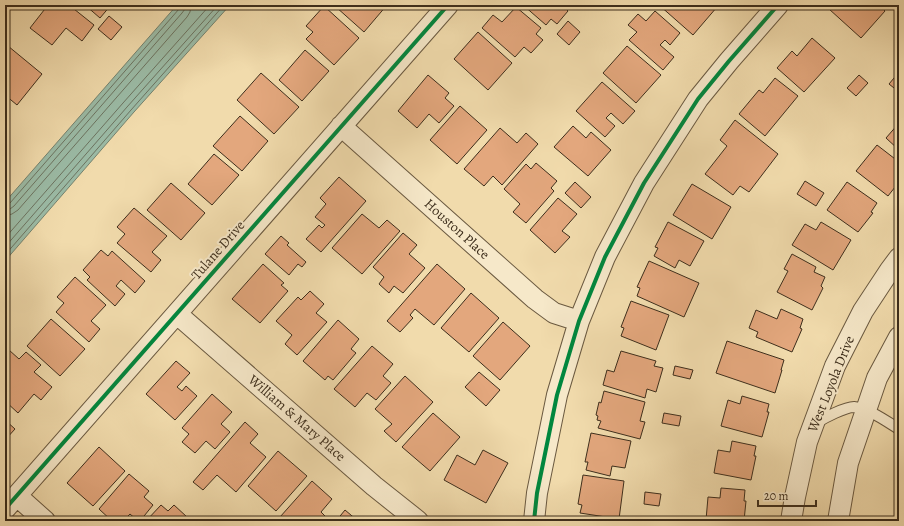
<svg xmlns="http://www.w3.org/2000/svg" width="904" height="526" viewBox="0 0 904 526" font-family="Alegreya,serif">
  <rect width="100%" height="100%" fill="#f1dbac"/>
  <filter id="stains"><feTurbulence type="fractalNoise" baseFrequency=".005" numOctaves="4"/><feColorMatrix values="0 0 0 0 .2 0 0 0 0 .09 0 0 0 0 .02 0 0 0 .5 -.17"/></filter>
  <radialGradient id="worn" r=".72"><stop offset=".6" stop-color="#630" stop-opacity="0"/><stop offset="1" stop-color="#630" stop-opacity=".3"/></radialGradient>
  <!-- water -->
  <path fill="#9bbba6" stroke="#75836f" d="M177,5H230L134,112L5,261V202Z"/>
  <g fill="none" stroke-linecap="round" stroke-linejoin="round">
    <!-- shore -->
    <path stroke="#6c7461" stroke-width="1" d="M5,204L10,203L179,9L180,5
      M5,210L10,209L14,206L182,13L185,9V5
      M5,216L12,214L18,210L187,17L190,12L191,5
      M5,238L123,103L210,5
      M5,247L127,107L218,5
      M5,255L131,110L224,5"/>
  </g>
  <!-- building -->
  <path fill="#e3a77d" stroke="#3d2e1c" d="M48,5H69L94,25L82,41L66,28L52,45L30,28Z
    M85,5H111L100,18Z
    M338,5H387L364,32L336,7Z
    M523,5H562L568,11L557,24L551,19L546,25Z
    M659,5H715L717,7L693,35Z
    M833,5H879L885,11L861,38L829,9Z
    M324,6L359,38L334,65L306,39L313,32L306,26Z
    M516,7L541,28L536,34L543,40L531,53L524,47L515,57L482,28L493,15L502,22Z
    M655,11L680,33L670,45L665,40L660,45L674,57L663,70L629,40L637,32L628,25L638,14L646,21Z
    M109,16L122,27L111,40L98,29Z
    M568,21L580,32L569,45L557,34Z
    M478,32L512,63L488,90L454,59Z
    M812,38L835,58L804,92L777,68L792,51L797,56Z
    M8,46L42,74L17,105L5,95V49Z
    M627,46L661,75L636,103L603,73Z
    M305,50L329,71L302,101L279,80Z
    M899,72V92L889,84Z
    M261,73L299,107L274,134L237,100Z
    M428,75L449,93L445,98L454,106L439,123L429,114L417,128L398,111Z
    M859,75L868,83L856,96L847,88Z
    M775,78L798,96L765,136L739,114L759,90L763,93Z
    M602,82L635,111L623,124L611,113L606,118L615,126L605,137L576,111Z
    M460,106L487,130L457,164L430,140Z
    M240,116L268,141L242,171L213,146Z
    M735,120L778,154L749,192L740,186L733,195L705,174L727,146L720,140Z
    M899,123V150L886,138Z
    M573,126L586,138L591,132L611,150L588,176L554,147Z
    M500,128L517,143L526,133L538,144L502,185L493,176L484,186L464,169Z
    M877,145L899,162V182L888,196L856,171Z
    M214,154L239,175L212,205L188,184Z
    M536,163L557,181L551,188L554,191L526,223L513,212L520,204L504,189L526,164L531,169Z
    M339,177L366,201L321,252L306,239L319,225L322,228L325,225L315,217L326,204L320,198Z
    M805,181L824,193L816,206L797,194Z
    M575,182L591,197L581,208L565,193Z
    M847,182L877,203L871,212L873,213L858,232L827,210Z
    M171,183L205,213L181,240L147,210Z
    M692,184L731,207L712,239L673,215Z
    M558,198L577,214L562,231L570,237L555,253L530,230Z
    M134,208L167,236L152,252L161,260L151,272L117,243L125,234L117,227Z
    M362,214L379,228L387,220L400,231L362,274L332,248Z
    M668,222L704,241L690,266L679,260L675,268L654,256L658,248L655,247Z
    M821,222L851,240L833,270L792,245L805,224L816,230Z
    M403,233L417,245L409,254L425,268L403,293L394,286L389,293L379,284L384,277L373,267Z
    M281,236L289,243L287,245L306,262L302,267L298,264L289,275L265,254Z
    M101,250L108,256L112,251L145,281L135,293L121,280L116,286L125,294L115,306L87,280L90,277L83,270Z
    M792,254L816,267L814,272L825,277L821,286L823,288L812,310L777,292L788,271L784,269Z
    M649,261L699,283L684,317L637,296L640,288L637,287Z
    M263,264L284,283L281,285L288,291L260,323L232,299Z
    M437,264L465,289L434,325L415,309L410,315L413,318L400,332L387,321Z
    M75,277L106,305L91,321L100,329L89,342L56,312L64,303L57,297Z
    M310,291L324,304L316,313L327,322L297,355L285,344L292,335L276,321L298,297L301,300Z
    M471,293L499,318L469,352L441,328Z
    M631,301L669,315L656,350L621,336L624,328L621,327Z
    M781,309L803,319L800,328L802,329L792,352L756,337L758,332L749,328L756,310L777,319Z
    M51,319L85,349L60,376L27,346Z
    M338,320L359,339L351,349L356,353L333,380L328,376L325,380L303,361Z
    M503,322L530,346L500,380L473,356Z
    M727,341L784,360L781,370H782L775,393L716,373Z
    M372,346L393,364L383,376L391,383L376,400L367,393L355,407L334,389Z
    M9,350L19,359L26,352L41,365L34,372L52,387L41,400L34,394L18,413L5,401V355Z
    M621,351L656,361L654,366L663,368L656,392L647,389L645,398L603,385L607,370L614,372Z
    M176,361L190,373L177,387L182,391L186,386L197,396L175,420L146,394Z
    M675,366L693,370L690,379L673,375Z
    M479,372L500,390L486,406L465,387Z
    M405,376L433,402L396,442L384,431L392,424L375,409Z
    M604,391L645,402L640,421L645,422L640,439L598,428L601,421L597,420L598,416L596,415L599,402L601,403Z
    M212,394L232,412L221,424L230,432L215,449L206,441L195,453L182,442L189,434L182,428Z
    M742,396L769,404L767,412H769L762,437L721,426L728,400L740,404Z
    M433,413L460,437L430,471L402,447Z
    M664,413L681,416L679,426L662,423Z
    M5,420L15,429L5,440Z
    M245,422L258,434L250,443L266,457L236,492L217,475L203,490L193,482Z
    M591,433L631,441L625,468L612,466L610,476L586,470L588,462H585Z
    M732,441L756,446L754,456H756L751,480L714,473L718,450L730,452Z
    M99,447L125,471L93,506L67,483Z
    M483,450L508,463L486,503L444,480L457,455L475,465Z
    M278,451L307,476L276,511L248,486Z
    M129,474L149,491L144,497L153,505L140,521H138L130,514L123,521H112L99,509Z
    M583,475L624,481L619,519L580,513L582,505L578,504Z
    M312,481L332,499L321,512L329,520V521H285L280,517Z
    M721,488L745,490L744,501H746L744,521L706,520L708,497L720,498Z
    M645,492L661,494L659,506L644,504Z
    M161,505L168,511L174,505L187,517L184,521H146Z
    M345,510L358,521H336Z"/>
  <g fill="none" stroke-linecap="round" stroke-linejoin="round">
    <!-- service casing -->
    <g stroke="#6a5940" stroke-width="12">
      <path id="service" d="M816,423C824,418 845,407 854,407C868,408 886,421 899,429"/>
    </g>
    <!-- minor casing -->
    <g stroke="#6a5940" stroke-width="22">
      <path id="minor" d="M341,126L535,299L554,313L579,321
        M177,314L374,486L418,521
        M17,496L45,521
        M5,509L448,5
        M534,521L537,493L557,395L579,321L605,257L644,183L698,99L729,61L778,5
        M791,521L795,497L807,442L835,366L863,311L890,270L899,258
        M838,521L848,463L877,378L899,337"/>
    </g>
    <!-- service -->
    <use href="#service" stroke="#f6e8c9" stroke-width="10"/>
    <!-- minor -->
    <use href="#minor" stroke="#f6e8c9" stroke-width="20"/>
    <!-- cycleway casing -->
    <g stroke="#f6e8c9" stroke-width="6">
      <path id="cycleway" d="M5,509L448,5
        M534,521L537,493L557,395L579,321L605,257L644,183L698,99L729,61L778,5"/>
    </g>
    <!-- cycleway -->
    <use href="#cycleway" stroke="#00873e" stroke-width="4"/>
  </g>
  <g text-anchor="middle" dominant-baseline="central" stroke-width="4" stroke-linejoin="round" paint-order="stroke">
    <!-- street labels -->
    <g font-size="14" fill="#3d2e1c" stroke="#f6e8c9">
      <text transform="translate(457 229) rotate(42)">Houston Place</text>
      <text transform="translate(218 250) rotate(-49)">Tulane Drive</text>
      <text transform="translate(831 384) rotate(-68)">West Loyola Drive</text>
      <text transform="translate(297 418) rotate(41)">William &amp; Mary Place</text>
    </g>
  </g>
  <!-- margin -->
  <rect width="904" height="526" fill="none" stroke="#f1dbac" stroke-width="20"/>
  <rect x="6" y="6" width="892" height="514" fill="none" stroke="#3d2e1c" stroke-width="2"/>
  <rect x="10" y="10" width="884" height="506" fill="none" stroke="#3d2e1c"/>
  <!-- scale -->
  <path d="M758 500v6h58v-6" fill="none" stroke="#3d2e1c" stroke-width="2"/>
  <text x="764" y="500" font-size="12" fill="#3d2e1c" stroke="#f6e8c9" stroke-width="3" paint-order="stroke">20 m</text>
  <rect width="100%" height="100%" filter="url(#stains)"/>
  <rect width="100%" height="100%" fill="url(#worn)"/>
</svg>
